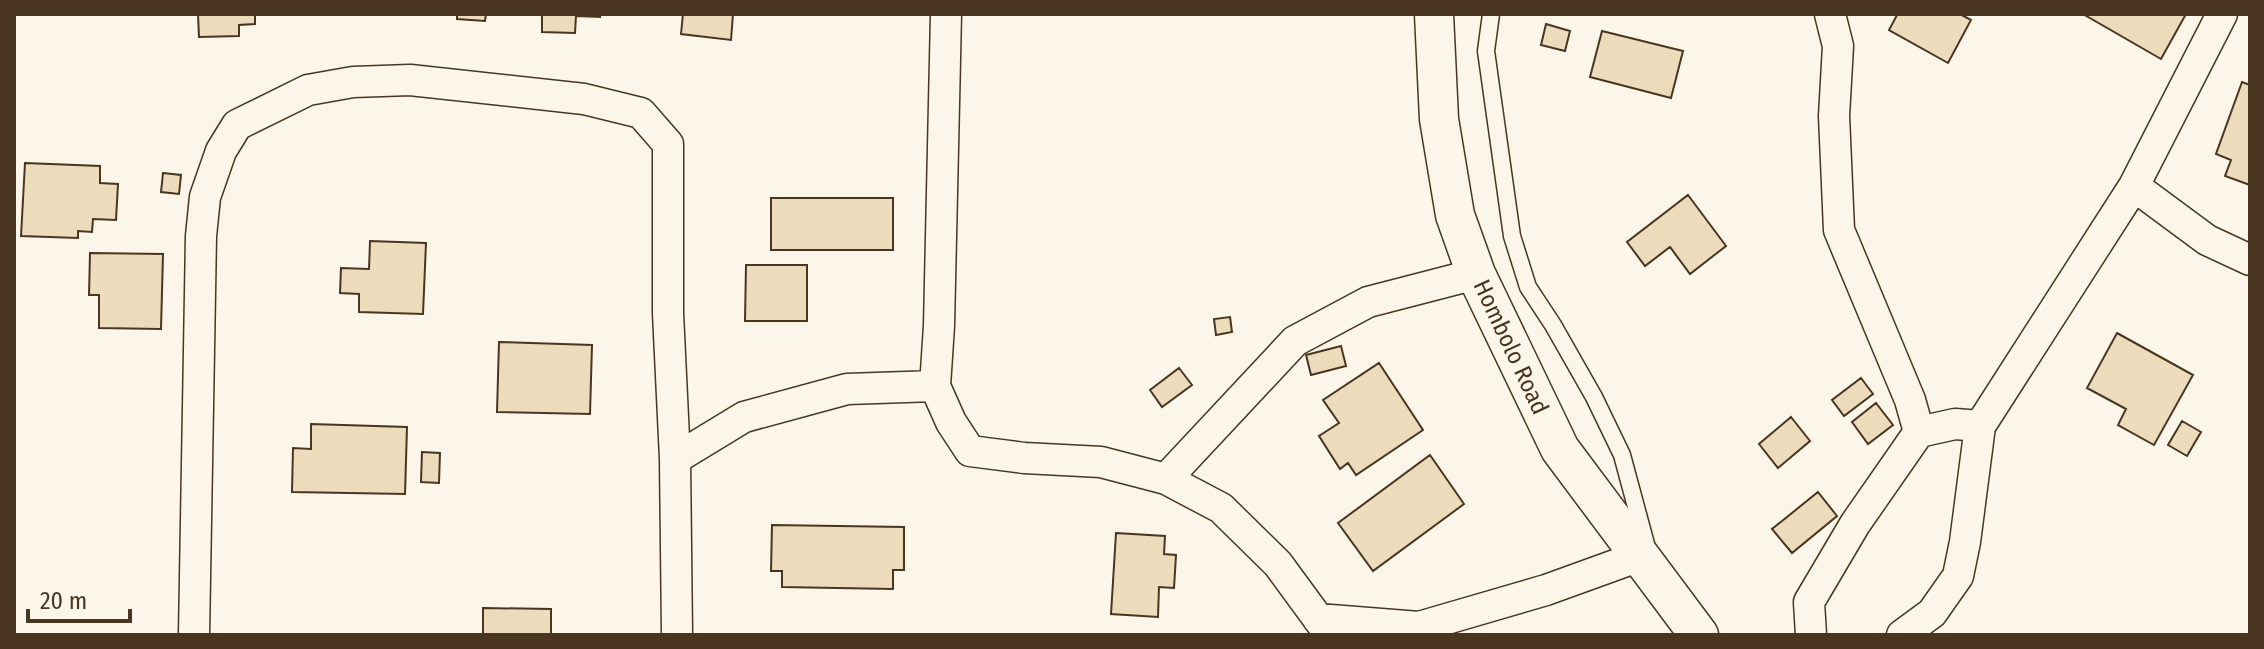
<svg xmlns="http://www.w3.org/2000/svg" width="2264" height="649" viewBox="0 0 2264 649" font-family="'Fira Sans Condensed',sans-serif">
  <rect width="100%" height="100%" fill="#fbf6e9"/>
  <!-- building -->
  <path fill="#ecdcbc" stroke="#4a3520" stroke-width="2" d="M198,14H273H255V24L239,25V36L199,37Z
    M457,14H486L485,21L457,19Z
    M542,14H600V17L576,16L575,33L542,32Z
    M683,14H733L731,40L681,34Z
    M1894,14H1960L1971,20L1948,63L1889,30L1897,15Z
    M2083,14H2186L2161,59Z
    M1546,24L1570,31L1565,51L1541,45Z
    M1602,31L1683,51L1671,98L1590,77Z
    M2242,82L2250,85V185L2225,176L2231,160L2216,154Z
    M25,163L100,166V183L118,184L116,220L93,219L92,232L78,231V238L21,236Z
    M163,173L181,175L179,194L161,192Z
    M1688,195L1726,246L1690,274L1670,247L1645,266L1627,242Z
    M771,198H893V250H771Z
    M370,241L426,243L423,314L359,312V294L340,293L341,268L369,269Z
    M90,253L163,254L161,329L99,328V295H89Z
    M746,265H807V321H745Z
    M1230,317L1232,332L1216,335L1214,319Z
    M2117,333L2193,375L2154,445L2118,425L2126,409L2087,388Z
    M499,342L592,345L590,414L497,412Z
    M1341,346L1346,366L1311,375L1306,355Z
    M1379,363L1423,430L1356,475L1348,463L1340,469L1319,436L1339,423L1323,400Z
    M1179,368L1192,385L1162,407L1150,390Z
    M1861,378L1873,394L1844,416L1832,400Z
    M1876,403L1893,425L1868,444L1852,422Z
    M1791,417L1810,441L1778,468L1759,444Z
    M2182,421L2201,432L2187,456L2168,445Z
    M311,424L407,427L405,494L292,492L293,448L311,449Z
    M422,452L440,453L439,483L421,482Z
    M1430,455L1464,504L1373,571L1338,523Z
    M1818,492L1837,516L1792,553L1772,529Z
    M772,525L904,527V570H893V589L782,587V571H771Z
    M1116,533L1165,536L1164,554L1176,555L1174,588L1159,587L1158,617L1111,614Z
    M483,608L551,609V635H483Z"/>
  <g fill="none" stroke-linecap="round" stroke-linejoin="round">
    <!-- service casing -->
    <g stroke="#4a3520" stroke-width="19">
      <path id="service" d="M1491,14L1486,51L1512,236L1528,287L1553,325L1594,397L1622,455L1646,544"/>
    </g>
    <!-- minor casing -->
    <g stroke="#4a3520" stroke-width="33">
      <path id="minor" d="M946,14L939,326L935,386L951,422L970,451L1024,458L1101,462L1166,479L1221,508L1278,564L1330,635
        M1830,14L1838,46L1834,116L1839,230L1910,400L1919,432
        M2134,186L2222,14
        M675,459L744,417L847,389L935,386
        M1166,479L1295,341L1368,302L1476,274
        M1318,619L1419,627
        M194,635L201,236L205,197L221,151L237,125L308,90L353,82L410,80L584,99L641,113L668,144V313L675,459L677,635
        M1409,635L1419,627L1546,590L1640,556
        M1811,635L1809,602L1855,524L1919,432L1955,424L1980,426L2134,186L2207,240L2250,260
        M1902,635L1932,613L1958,576L1965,542L1980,426"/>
    </g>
    <!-- tertiary casing -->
    <g stroke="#4a3520" stroke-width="41">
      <path id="tertiary" d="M1434,14L1439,119L1455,215L1476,274L1560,449L1699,635"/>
    </g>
    <!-- service -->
    <use href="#service" stroke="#fbf6e9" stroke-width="16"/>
    <!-- minor -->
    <use href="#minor" stroke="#fbf6e9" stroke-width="30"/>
    <!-- tertiary -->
    <use href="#tertiary" stroke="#fbf6e9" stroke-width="38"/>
  </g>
  <g text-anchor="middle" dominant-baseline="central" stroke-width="6" stroke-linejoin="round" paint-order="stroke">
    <!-- street labels -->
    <g font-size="24" fill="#4a3520" stroke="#fbf6e9">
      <text transform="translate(1511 347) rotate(65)">Hombolo Road</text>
    </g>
  </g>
  <!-- border -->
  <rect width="2264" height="649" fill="none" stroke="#4a3520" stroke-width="32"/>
  <!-- scale -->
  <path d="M28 609v12h102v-12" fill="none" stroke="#4a3520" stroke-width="4"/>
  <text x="40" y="609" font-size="24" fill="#4a3520" stroke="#fbf6e9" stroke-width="6" paint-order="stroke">20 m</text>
</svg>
